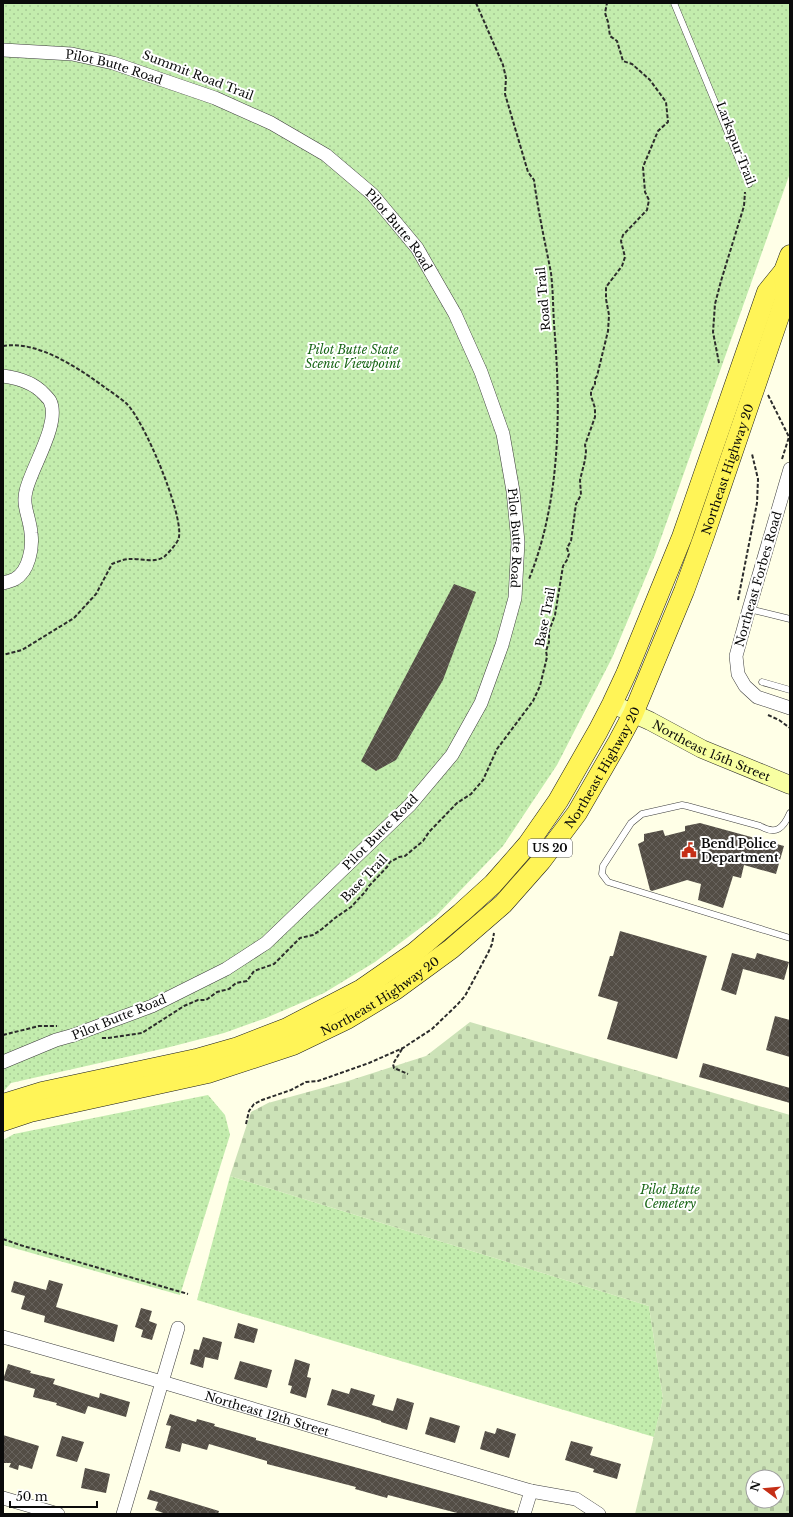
<svg xmlns="http://www.w3.org/2000/svg" width="793" height="1517" viewBox="0 0 793 1517" font-family="'Libre Baskerville',serif">
  <defs>
    <pattern id="grass-dots" width="8" height="8" patternUnits="userSpaceOnUse"><rect width="8" height="8" fill="#c3ecad"/><path d="M2 2h.1M6 6h.1" fill="none" stroke="#a6c994" stroke-width="1.8" stroke-linecap="round"/></pattern>
    <pattern id="cemetery-stones" width="16" height="16" patternUnits="userSpaceOnUse"><rect width="16" height="16" fill="#cce2b7"/><path d="M2 7V4a2 2 0 0 1 4 0v3zM10 15v-3a2 2 0 0 1 4 0v3z" fill="#aec19c"/></pattern>
    <pattern id="building-cross-hatch" width="8" height="8" patternUnits="userSpaceOnUse"><rect width="8" height="8" fill="#534d45"/><path d="M0 0l8 8M0 8l8-8" fill="none" stroke="#67625c"/></pattern>
  </defs>
  <rect width="100%" height="100%" fill="#ffffe7"/>
  <!-- grass -->
  <path fill="url(#grass-dots)" d="M3,3H790V173L655,555L612,658L557,765L503,846L436,916L375,962L324,993L266,1018L224,1033L166,1048L11,1083L3,1092Z
    M208,1095L225,1115L230,1135L180,1295L3,1245V1140L14,1134Z
    M230,1176L649,1306L663,1399L654,1437L197,1300Z"/>
  <!-- cemetery -->
  <path fill="url(#cemetery-stones)" fill-rule="evenodd" d="M470,1022L790,1115V1514H635L663,1399L649,1306L230,1176L251,1112L268,1103L348,1081L426,1056ZM753,1477H777V1501H753Z"/>
  <!-- building -->
  <path fill="url(#building-cross-hatch)" d="M454,584L476,592L443,680L396,760L376,771L361,761Z
    M700,823L784,846L776,874L744,865L741,878L733,876L723,908L698,900L701,884L687,880L652,891L650,890L638,844L644,841V834L663,830L665,836L685,831V826Z
    M620,931L707,956L677,1059L607,1039L618,1002L598,996L610,956H613Z
    M732,953L755,959L757,953L789,962L784,980L743,969L736,995L721,990Z
    M775,1016L790,1020V1057L766,1050Z
    M703,1063L790,1088V1103L699,1077Z
    M49,1280L63,1284L56,1307L118,1325L114,1342L44,1322L45,1316L21,1309L25,1296L11,1292L14,1281L46,1290Z
    M141,1308L152,1311L149,1321L157,1324L152,1340L141,1337L143,1330L135,1327Z
    M238,1323L258,1329L254,1343L234,1338Z
    M203,1337L222,1342L218,1360L205,1357L203,1368L190,1364L194,1349L199,1350Z
    M295,1359L310,1364L307,1377L311,1378L306,1398L290,1393L292,1386L288,1385Z
    M240,1361L272,1370L267,1388L234,1379Z
    M8,1364L31,1371L30,1373L55,1379L53,1384L99,1398L100,1393L130,1402L126,1417L88,1406L85,1414L56,1405L57,1403L33,1397L35,1389L3,1380Z
    M351,1388L375,1395L372,1405L393,1411L397,1398L414,1403L407,1430L381,1422V1421L327,1405L332,1389L349,1394Z
    M170,1414L196,1422L197,1419L215,1424L214,1426L256,1438V1440L515,1511L514,1514H461L388,1495L387,1498L355,1489L356,1487L267,1464V1461L209,1444L207,1450L182,1443L180,1452L165,1448L171,1426L166,1425Z
    M430,1417L460,1426L455,1443L425,1434Z
    M497,1428L516,1434L509,1458L480,1449L485,1431L495,1434Z
    M3,1435L39,1446L32,1469L19,1465L18,1470L9,1467L11,1463H3Z
    M62,1436L84,1442L77,1462L56,1456Z
    M571,1441L593,1447L590,1455L621,1464L617,1479L593,1472L594,1469L565,1460Z
    M85,1468L110,1474L106,1493L81,1488Z
    M150,1490L219,1511L218,1514H166L155,1510L158,1502L147,1499Z"/>
  <g fill="none" stroke-linecap="round" stroke-linejoin="round">
    <!-- lane casing -->
    <g stroke="#3d3d3d" stroke-width="7">
      <path id="lane" d="M674,3L749,184
        M749,609L790,619
        M762,682L790,690
        M790,813C783,829 776,835 760,826L687,806L682,805L642,814L631,823L603,866L602,874L608,882L790,938"/>
    </g>
    <!-- street casing -->
    <g stroke="#3d3d3d" stroke-width="14">
      <g id="street">
        <path id="s1" d="M3,50L72,54L113,63L215,98L271,123L326,155L372,194L417,248L455,314L481,372L503,434L513,491L518,542L515,598L502,645L481,703L452,755L410,805L266,943L226,969L152,1006L74,1035L56,1040L3,1062"/>
        <path d="M3,376C18,378 34,383 44,394C46,396 49,399 50,401C61,423 31,468 26,491C22,506 30,518 31,533C33,548 29,571 15,579C11,581 7,582 3,583"/>
        <path d="M790,469L749,609L736,656L738,674L745,686L757,697L790,708"/>
        <path id="s2" d="M3,1337L162,1382L531,1491L576,1499L599,1514"/>
        <path d="M3,1498L58,1514"/>
        <path d="M123,1514L178,1328"/>
        <path d="M524,1514L531,1491"/>
      </g>
    </g>
    <!-- secondary casing -->
    <g stroke="#2c2c2c" stroke-width="19">
      <g id="secondary">
        <path id="s3" d="M612,704L650,721L702,749L790,785"/>
      </g>
    </g>
    <!-- primary casing -->
    <g stroke="#1b1b1b" stroke-width="21">
      <g id="primary">
        <path d="M3,1104L42,1092L196,1059L238,1047L287,1028L362,989L414,953L461,913L493,884L528,844L558,801L598,731L612,704L626,674L682,537L767,292L784,271L790,255"/>
        <path id="s4" d="M3,1121L30,1112L208,1073L293,1045L347,1019L395,990L451,949L503,904L541,861L577,813L618,742L633,714L684,591L704,536L786,296L784,271"/>
      </g>
    </g>
    <!-- path -->
    <path stroke="#2c2c2c" stroke-width="2" stroke-dasharray="4 2" stroke-linecap="butt" d="M476,3L503,65L506,78L505,94L528,172L534,180C538,211 545,242 551,273C553,290 553,307 554,324C561,408 561,500 529,579
      M3,346C38,340 80,369 107,389C113,393 120,398 126,403C144,420 183,513 179,537C178,543 169,552 165,556C156,564 140,558 129,559C124,559 117,562 112,564L96,594L74,618L22,650L3,655
      M719,363L713,332L715,304L721,281L744,206L745,192
      M768,395L789,437L782,459
      M738,600L757,503L758,479L752,454
      M768,715L779,720L790,728
      M3,1035L39,1026H57
      M102,1038H108L142,1033L184,1006L198,1000H206L217,992L229,989L236,983L247,981L254,971L274,964L300,938L313,935L322,929L335,918L351,907L365,892L369,886L387,867L390,862L399,857L405,856L423,841L429,832L457,803L471,794L483,780L497,749L533,701L540,686L547,657L546,651L549,642V631L555,615L563,566L567,560L569,554L567,548L571,541L576,504L581,495L580,480L585,460L586,451L585,445L595,417V408L591,396V391L595,384V379L597,376L608,331L609,315L606,299V287L622,266L625,257L621,241L623,235L647,210L649,200L645,192L643,167L658,131L668,122L666,102L650,80L632,64L623,61L617,41L610,36L608,22L605,13L607,3
      M402,1049L393,1064L394,1068L408,1074
      M246,1124L249,1111L254,1104L262,1100L291,1090L306,1082L318,1081L369,1063L403,1048L432,1029L457,1005L465,996L488,953L492,944L494,933
      M3,1239L20,1245L188,1294"/>
    <!-- lane -->
    <use href="#lane" stroke="#fff" stroke-width="6"/>
    <!-- street -->
    <use href="#street" stroke="#fff" stroke-width="13"/>
    <!-- secondary -->
    <use href="#secondary" stroke="#f8ffa2" stroke-width="18"/>
    <!-- primary -->
    <use href="#primary" stroke="#fff457" stroke-width="20"/>
  </g>
  <!-- icons -->
  <defs>
    <g id="civic-bare" transform="scale(1.2)"><path d="M-.6-6.5H3V-4.5H.6V-3L4-1V1h2V6H-6V1h2V-1L-.6-3ZM-1.2 2.5V6h2.4V2.5Z" fill="#c52e16" stroke="#fff" stroke-width="2.5" paint-order="stroke"/></g>
  </defs>
  <g fill-rule="evenodd">
    <use href="#civic-bare" x="689" y="850"/>
  </g>
  <g text-anchor="middle" dominant-baseline="central" stroke-width="4" stroke-linejoin="round" paint-order="stroke">
    <!-- shield labels -->
    <rect fill="#fff" stroke="#545454" stroke-width="1" x="528" y="839" width="44" height="18" rx="3"/>
    <g font-size="11" font-weight="bold" fill="#0a0a0a">
      <text x="550" y="848">US 20</text>
    </g>
    <!-- street labels -->
    <g font-size="12" fill="#0a0a0a" stroke="#fff">
      <text stroke="none"><textPath href="#s1" startOffset="113">Pilot Butte Road</textPath></text>
      <text transform="translate(198 75) rotate(21)">Summit Road Trail</text>
      <text transform="translate(736 143) rotate(69)">Larkspur Trail</text>
      <text stroke="none"><textPath href="#s1" startOffset="449">Pilot Butte Road</textPath></text>
      <text transform="translate(543 299) rotate(-95)">Road Trail</text>
      <text stroke="none"><textPath href="#s4" startOffset="1048">Northeast Highway 20</textPath></text>
      <text stroke="none"><textPath href="#s1" startOffset="785">Pilot Butte Road</textPath></text>
      <text transform="translate(758 579) rotate(-74)">Northeast Forbes Road</text>
      <text transform="translate(545 617) rotate(-79)">Base Trail</text>
      <text stroke="none"><textPath href="#s3" startOffset="110">Northeast 15th Street</textPath></text>
      <text stroke="none"><textPath href="#s4" startOffset="724">Northeast Highway 20</textPath></text>
      <text transform="translate(380 832) rotate(-45)">Pilot Butte Road</text>
      <text transform="translate(364 878) rotate(-46)">Base Trail</text>
      <text stroke="none"><textPath href="#s4" startOffset="400">Northeast Highway 20</textPath></text>
      <text transform="translate(119 1017) rotate(-22)">Pilot Butte Road</text>
      <text stroke="none"><textPath href="#s2" startOffset="275">Northeast 12th Street</textPath></text>
    </g>
    <!-- park labels -->
    <g font-size="12" font-style="italic" fill="#186616" stroke="#fff">
      <text x="353" y="349">Pilot Butte State<tspan x="353" dy="14">Scenic Viewpoint</tspan></text>
      <text x="670" y="1189">Pilot Butte<tspan x="670" dy="14">Cemetery</tspan></text>
    </g>
    <!-- poi labels -->
    <g font-size="12" font-weight="bold" fill="#0a0a0a" stroke="#fff" text-anchor="start">
      <text x="701" y="843">Bend Police<tspan x="701" dy="14">Department</tspan></text>
    </g>
  </g>
  <!-- border -->
  <rect width="793" height="1517" fill="none" stroke="#0a0a0a" stroke-width="8"/>
  <!-- north arrow -->
  <g transform="translate(765 1489) rotate(286)"><circle r="19" fill="#ffffff" stroke="#9d9d9d"/>
  <path d="M0-3L7 15L0 10L-7 15Z" fill="#c52e16"/>
  <text y="-6" font-size="11" font-weight="bold" text-anchor="middle" fill="#0a0a0a">N</text>
  </g>
  <!-- scale -->
  <path d="M10 1501v6h87v-6" fill="none" stroke="#0a0a0a" stroke-width="2"/>
  <text x="16" y="1501" font-size="12" fill="#0a0a0a" stroke="#ffffff" stroke-width="3" paint-order="stroke">50 m</text>
</svg>
